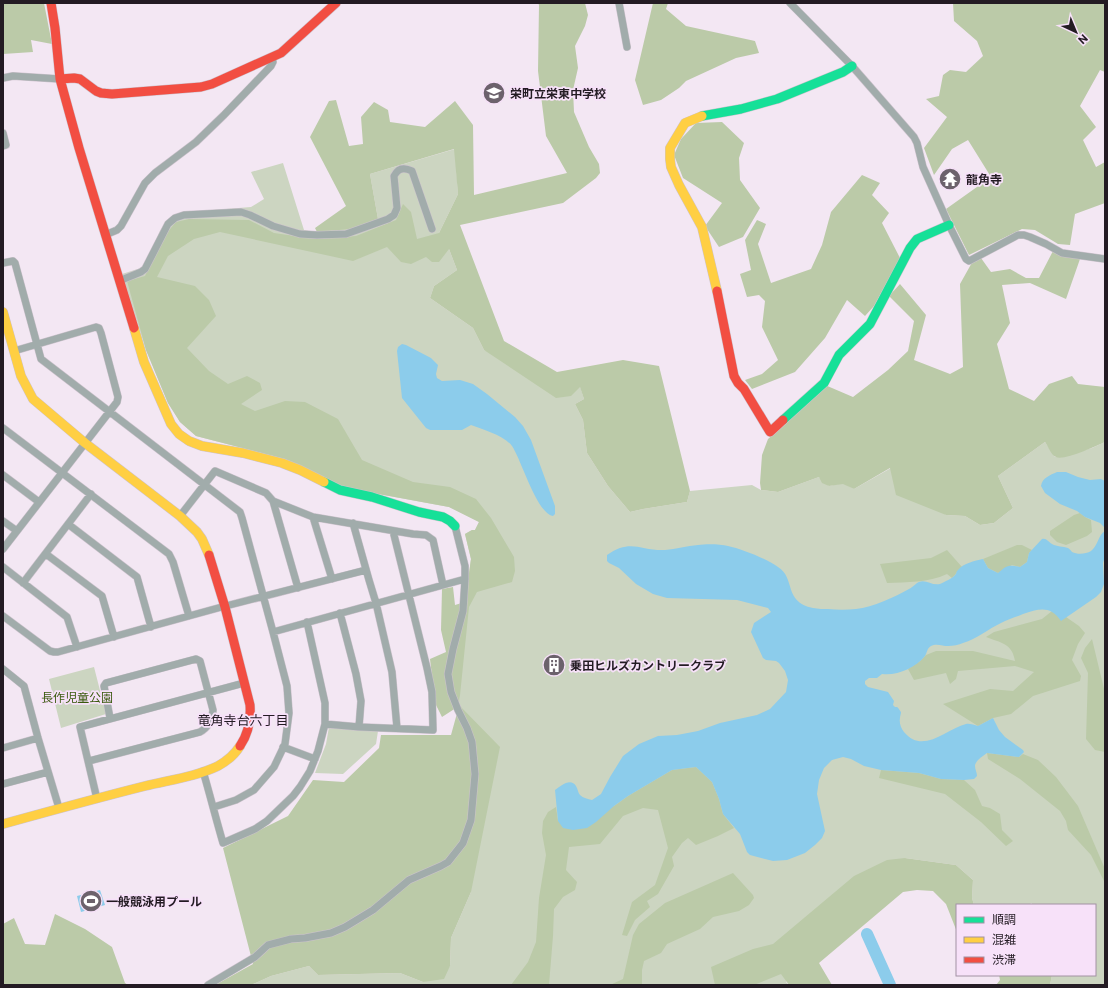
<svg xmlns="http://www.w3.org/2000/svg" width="1108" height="988" viewBox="0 0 1108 988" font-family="Commissioner,'Noto Sans JP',sans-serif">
  <rect width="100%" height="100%" fill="#f3e7f3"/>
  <!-- green -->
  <path fill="#ccd5c1" d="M455,149L458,194L439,233L449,249L457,270L434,286L430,298L473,328L484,350L580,386L584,399L575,404L583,420L587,453L608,486L630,512L643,509L687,502L690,491L752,485L761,490L778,492L819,477L829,486L843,483L854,489L891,468L946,515L965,516L980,525L994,523L1013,508L998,476L1045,442L1055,457L1092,448L1105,442V985H1050L1052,975H1095V905H1033L1031,903L1030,905H974L972,898L973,880L956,865L905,858L786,982L789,985H251L271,976L309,966L318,975L400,973L423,982L450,966L451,938L471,892L459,705L465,602L471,559L465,534L472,530H475L479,522L449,507L373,493L285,459L196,436L180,422L168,403L146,350L122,274L144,267L160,231L166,222L188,212L251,207L264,199L251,172L283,163L304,230L317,232L378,219L370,174Z
    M94,667L106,714L61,728L49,679Z
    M329,727L378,731L376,744L343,774L315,773L326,744Z"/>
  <!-- forest -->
  <path fill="#bbcaa8" d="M3,3H44L52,44L31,40L33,52L3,54Z
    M538,3H585L588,15L585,26L575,46L578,68L573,90L574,112L589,147L599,164L600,173L596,178L563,203L460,225L504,341L557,372L623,360L659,366L690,491L687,502L643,509L630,512L608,486L587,453L583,420L575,404L584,399L580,387L571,396L556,398L484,350L473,328L430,298L434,286L457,270L449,249L439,262H432L426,257L411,264L401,262L387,247L353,261L220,232L194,239L168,256L157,277L195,286L209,300L216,316L187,348L209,371L228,384L247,376L260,383L262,390L241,404L255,411L285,401L305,402L338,419L362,460L413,482L450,487L476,499L491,518L514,557L515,571L512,582L477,592L469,607L459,705L500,747L471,892L451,938L450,966L444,979L423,982L400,973L318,975L309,966L271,976L251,985H215L253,964L223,848L288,816L313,780L344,782L379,748L381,735H451L459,706L442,717L435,703L430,659L446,652L441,630L442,589L453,587L455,605L465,602L471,559L465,534L472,530H475L479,522L449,507L373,493L339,485L285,459L196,436L180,422L168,403L146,350L127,281L145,276L165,235L176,222L189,219L249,220L274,233L316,239L356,236L396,220L403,204L411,212L417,239L439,233L458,194L454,149L370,174L378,219L350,229L317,232L315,228L346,206L310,137L329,101L336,100L349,146L363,144L361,117L374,102L388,110L390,122L425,127L455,101L473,125L474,195L567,173L546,136L538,71L539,5Z
    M653,3H668L666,9L686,26L755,41L759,53L736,58L686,81L679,88L661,100L643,105L635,80Z
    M953,3H1105V72L1100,70L1080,106L1096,127L1083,140L1096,167L1105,162V203L1075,214L1070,245L1058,244L1035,230L1022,229L969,255L946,209L991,177L968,140L952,149L934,175L924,148L947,117L926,99L939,96L943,75L950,70L966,72L983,56L977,41L954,21Z
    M722,122L744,143L739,158L740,180L760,208L743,237L719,247L705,226L722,203L683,178L674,155L681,139L696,123Z
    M862,175L880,183L872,195L889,213L882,223L900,258L874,306L865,316L847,300L825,338L795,372L752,389L745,380L762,374L778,360L762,327L765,301L759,295L747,297L740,274L751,270L745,240L757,220L766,224L758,244L771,283L811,269L822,245L831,212Z
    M1053,251L1080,259L1066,299L1030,283L1002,285L1010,323L997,344L1009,389L1034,401L1049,384L1072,376L1078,384L1105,387V442C1096,446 1064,461 1056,457C1051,455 1048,446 1045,442L998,476L1013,508L994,523L980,525L965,516L946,515L896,495L890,468L854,489L843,484L829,486L822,483L819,477L778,492L761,490L760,483L762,455L768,439L792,418L825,385L853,397L888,370L908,351L914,321L889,296L900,284L926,315L914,360L950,374L963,367L960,284L974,259L981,258L991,272L1010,269L1026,278H1039Z
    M1080,513L1085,517L1091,520L1092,532L1087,536L1066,545L1057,542L1050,535V531L1074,515Z
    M1017,545H1022L1032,550L1029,553L1027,562L1020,567L1012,565L998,573L988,568L983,559Z
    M947,550L962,567C957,570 956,575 952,578L947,574C928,583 907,582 887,583L880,564L931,558Z
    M1052,611L1057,615L1061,620L1066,617L1079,626L1085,633L1078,644L1072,660L1081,676L1080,681L1033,696L1011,714L993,718L978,726L943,704L990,689L1013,691L1034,672L1015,666L958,671L956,679L950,684L946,673L914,680L908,669L920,661L926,655L936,651H973L1015,661C1012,643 1001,643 986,637L994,632L1042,619Z
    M1092,639L1105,693V752L1095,750L1086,739L1088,673L1081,658L1085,648Z
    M987,753L1019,757L1023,754L1038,760L1056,777L1078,806L1105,869V883L1091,855L1068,830L1066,821L1060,811L1020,779L988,759Z
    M696,767L712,782L719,799L723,814L734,828L718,836L696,845L688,838L682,843L672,857L674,866L658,894L647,901L650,907L635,920L627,936L622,935L632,902L655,885L668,848L658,810L643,808L623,816L600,844L569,847L566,870L577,882L575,890L563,897L554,909L553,936L549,985H511L528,962L536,942L539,898L546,855L542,833L543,821L548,812L556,807L558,821L614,806L628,796L672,770Z
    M881,770L919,773L941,779L964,780L975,790L982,806L990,808L1000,814L1002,830L1013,841L1006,846L981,822L945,794L879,778Z
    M905,858L956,865L973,880L972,898L974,905H957V932L946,904L933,891L917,890L903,892L819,963L832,985H789L781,974L754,985H715L711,967L753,949L773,944L854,876L887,860Z
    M733,873L753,895L754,898L749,905L739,911L713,917L700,929L667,944L661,953L644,961L642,970V985H610L623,979L633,935L639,924L665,903Z
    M55,914L85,929L112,947L125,983L128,985H3V924L14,918L25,944L45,945Z
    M999,975H1052L1050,985H996L1000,980Z"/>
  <!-- water -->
  <path fill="#8ccceb" d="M402,344L406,345L431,358L438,365L436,374L437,378L442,381L460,380L473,384L487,394L515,417L523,426L531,440L555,506V514L553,516C537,514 521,459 512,446C505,436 482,429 471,425L462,430H430L426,428L402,398L397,351L398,347Z
    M1057,472H1066L1078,477L1090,480L1101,479L1105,481V528L1100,523L1085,517L1077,511L1060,504L1045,493L1041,486C1042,478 1050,475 1057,472Z
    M1105,531V556L1103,563L1104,584L1101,592L1096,597L1061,621C1050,605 1039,609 1023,614C1016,617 1008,619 1001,623C988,629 977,639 963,643C959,645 953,646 948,646C943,646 936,643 931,646C927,648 927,653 925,656C915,668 897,676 882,674L877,678H869L865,681V684L868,687L888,692L894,701L893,705L895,707H897C898,707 900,711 901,712C901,714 900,716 900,718C899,723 901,728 904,732C923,755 946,729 966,724C969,723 974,725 978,726L993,718L999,730L1005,737L1023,750L1024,752L1019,757L987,753C983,756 975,761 975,766C975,769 977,773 977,776L974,779L964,780L941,779L919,773L881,770L864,766L851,759L843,757L832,760L824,768L819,780L817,794L825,831L822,838L815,845L805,853L787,860L773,861L750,855L747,852L740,834L723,814L719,799L712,782L696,767L672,770L628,796L614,806L596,822L587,828L573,830L563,828L558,821L555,790C560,786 571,777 576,786C578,789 578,793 580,795C583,798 588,799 592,800L601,794L610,777L623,756L639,744L658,736L677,735L698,731L720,723L757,715L770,709L786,692L788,680L785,671L779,663L776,661L766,660L763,658L751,632L754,623L771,612L768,608L737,600L667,598L653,594L636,584L619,568L609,563L607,561V555C631,538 640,551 665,550C676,549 687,546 698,545C706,544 720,544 728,546C742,549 767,559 778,567C796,578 783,602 813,608C818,609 824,609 828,609C837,610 847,610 856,609C873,607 895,597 909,589C913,587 916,583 919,582C926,579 932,586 940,584C944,582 953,578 955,575C958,571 955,573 958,570C964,563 974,561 983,559L988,568L998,573C1006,566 1008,564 1020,567L1027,562L1029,553L1042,539C1047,538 1048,542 1052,544C1057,547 1063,546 1068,548C1070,549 1071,551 1072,552C1078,555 1086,554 1091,551C1098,546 1098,535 1105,531Z
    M100,890L105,905L81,912L77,896Z"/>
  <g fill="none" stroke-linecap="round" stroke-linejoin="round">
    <!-- river -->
    <path stroke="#8ccceb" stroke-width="12" d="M867,934L890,985"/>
    <!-- street casing -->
    <g stroke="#cdc3cd" stroke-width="8">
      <path id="street" d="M619,3L627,47
        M790,3L852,66L914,137L917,143L923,167L949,225L966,259L969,261L1018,235H1024L1030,237L1046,244L1062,253L1105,259
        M3,78L13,76L60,79
        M3,133L6,145L3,146
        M105,235L117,230L121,226L145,183L155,173L196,142L224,115L271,66L273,62L272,57
        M3,263L13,261L15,263L41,359L240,512L242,518L273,632L465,579
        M119,281L141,272L145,269L168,224L175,218L184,215L241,212L250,215L273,226L300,234L317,235L346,234L388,219L394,215L397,208L394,176C398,168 404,167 412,171L432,229
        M3,428L169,554L173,562L189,616
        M3,475L39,502
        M273,501L298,588
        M180,516L215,471L266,493L273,501L313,517L413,534L426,535L433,540L443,585
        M313,517L332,579
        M3,521L17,531
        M353,523L369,580L376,603L392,672L397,728
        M68,524L137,577L151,627
        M3,549L110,411L117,402L118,397L101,333L99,328L96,327L14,351
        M46,554L102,596L114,637
        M3,567L67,617L77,647
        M23,583L91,494
        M340,613L356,674L361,701L359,727
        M3,616L50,651L54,652H58L218,608L366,570
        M3,669L24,686L38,738L59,808
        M325,724L359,727L433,730L432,692L427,668L393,531
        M283,747L315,759
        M3,748L38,738
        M89,761L200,732C209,727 212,720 213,710L200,661L196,659L106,683L104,686L110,718
        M203,771C210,795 216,819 223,843L255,829L267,821L293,796L300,787L310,771L318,751L325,724V703L307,622
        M3,784L48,772
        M97,799L80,727L244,683
        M214,807L236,800L254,790L274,767L285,744L289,713L287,686L273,632
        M208,985L255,957L268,945L291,939L305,938L331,933L345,927L373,910L409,880L441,866L448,862L463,843L471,820L475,774L472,742L467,728L458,710L451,692L448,674L453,649L463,611L465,579V566L455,526"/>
    </g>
    <!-- fast casing -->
    <g stroke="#cdc3cd" stroke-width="10">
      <path id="fast" d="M702,116L741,109L777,99L843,72L852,66
        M783,420L824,383L839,355L870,324L910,248L917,239L949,225
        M324,482L340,490L372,497L419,512L443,517L450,521L455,526"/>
    </g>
    <!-- slow casing -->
    <g stroke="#cdc3cd" stroke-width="10">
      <path id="slow" d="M702,116L685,123L670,148V159L671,167L679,185L702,227L717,291
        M3,312L21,376L33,399L85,443L180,516L197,532L202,539L209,555
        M134,328L144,362L171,424L179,434L189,441L202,446L243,453L282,463L300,470L324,482
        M3,824C50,811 97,798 145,786C169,780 195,777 218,766C227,761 235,754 240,746"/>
    </g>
    <!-- jam casing -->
    <g stroke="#cdc3cd" stroke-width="10">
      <path id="jam" d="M51,3L55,28L60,79L79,148L134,328
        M60,79L74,78L80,79L96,91L101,93L112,94L201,87L212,84L281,53L336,3
        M717,291L734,376L738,383L744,389L770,432L783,420
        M209,555L225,607L250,705C251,720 249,733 240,746"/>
    </g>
    <!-- street -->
    <use href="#street" stroke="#a1acab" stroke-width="7"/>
    <!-- fast -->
    <use href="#fast" stroke="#16e098" stroke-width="9"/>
    <!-- slow -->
    <use href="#slow" stroke="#ffcf43" stroke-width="9"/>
    <!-- jam -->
    <use href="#jam" stroke="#f24e42" stroke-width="9"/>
  </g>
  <!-- icons -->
  <defs>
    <g id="school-disc" transform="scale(1.15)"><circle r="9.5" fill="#6c626c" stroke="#f7e1f9"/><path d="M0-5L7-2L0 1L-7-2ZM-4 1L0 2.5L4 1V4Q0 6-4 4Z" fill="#fff"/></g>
    <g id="temple-disc" transform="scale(1.15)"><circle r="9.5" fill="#6c626c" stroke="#f7e1f9"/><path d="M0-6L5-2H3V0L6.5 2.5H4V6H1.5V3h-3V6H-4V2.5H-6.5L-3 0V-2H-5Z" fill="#fff"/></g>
    <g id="building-disc" transform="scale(1.15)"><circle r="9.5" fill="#6c626c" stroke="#f7e1f9"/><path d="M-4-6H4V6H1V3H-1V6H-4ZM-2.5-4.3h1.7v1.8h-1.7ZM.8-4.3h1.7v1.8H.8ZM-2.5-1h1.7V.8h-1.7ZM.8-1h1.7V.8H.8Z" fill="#fff"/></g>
    <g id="stadium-disc" transform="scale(1.15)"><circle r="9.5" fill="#6c626c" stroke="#f7e1f9"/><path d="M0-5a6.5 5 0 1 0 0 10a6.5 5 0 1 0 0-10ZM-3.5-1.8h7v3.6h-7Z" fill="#fff"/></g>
  </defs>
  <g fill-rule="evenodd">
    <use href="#school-disc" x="494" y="93"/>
    <use href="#temple-disc" x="950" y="179"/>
    <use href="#building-disc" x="554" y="665"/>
    <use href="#stadium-disc" x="91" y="901"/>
  </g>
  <g text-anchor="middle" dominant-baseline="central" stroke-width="3.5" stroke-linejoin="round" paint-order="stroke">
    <!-- poi labels -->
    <g font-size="12" font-weight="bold" fill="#231b23" stroke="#f7e1f9" text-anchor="start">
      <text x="510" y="93">栄町立栄東中学校</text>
      <text x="966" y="179">龍角寺</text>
      <text x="570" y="665">乗田ヒルズカントリークラブ</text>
      <text x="106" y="901">一般競泳用プール</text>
    </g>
    <!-- park labels -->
    <g font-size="12" fill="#3a5b0e" stroke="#f7e1f9">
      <text x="77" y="697">長作児童公園</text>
    </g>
    <!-- neighbourhood labels -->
    <g font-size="13" fill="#231b23" stroke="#f7e1f9">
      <text x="243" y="720">竜角寺台六丁目</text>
    </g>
  </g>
  <!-- border -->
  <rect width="1108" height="988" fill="none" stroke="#231b23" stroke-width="8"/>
  <!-- legend -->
  <rect x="956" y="904" width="140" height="72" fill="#f7e1f9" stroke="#a292a3"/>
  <rect x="964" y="917" width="20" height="6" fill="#16e098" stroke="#a292a3"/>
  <text x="992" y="924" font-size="12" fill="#231b23">順調</text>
  <rect x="964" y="937" width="20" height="6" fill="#ffcf43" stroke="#a292a3"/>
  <text x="992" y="944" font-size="12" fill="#231b23">混雑</text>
  <rect x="964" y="957" width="20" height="6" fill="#f24e42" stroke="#a292a3"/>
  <text x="992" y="964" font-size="12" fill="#231b23">渋滞</text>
  <!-- north arrow -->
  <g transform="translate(1076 32) rotate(136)" stroke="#f7e1f9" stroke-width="3" paint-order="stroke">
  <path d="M0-3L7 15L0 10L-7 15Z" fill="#231b23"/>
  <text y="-6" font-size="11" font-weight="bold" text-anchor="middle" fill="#231b23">N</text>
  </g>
</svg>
